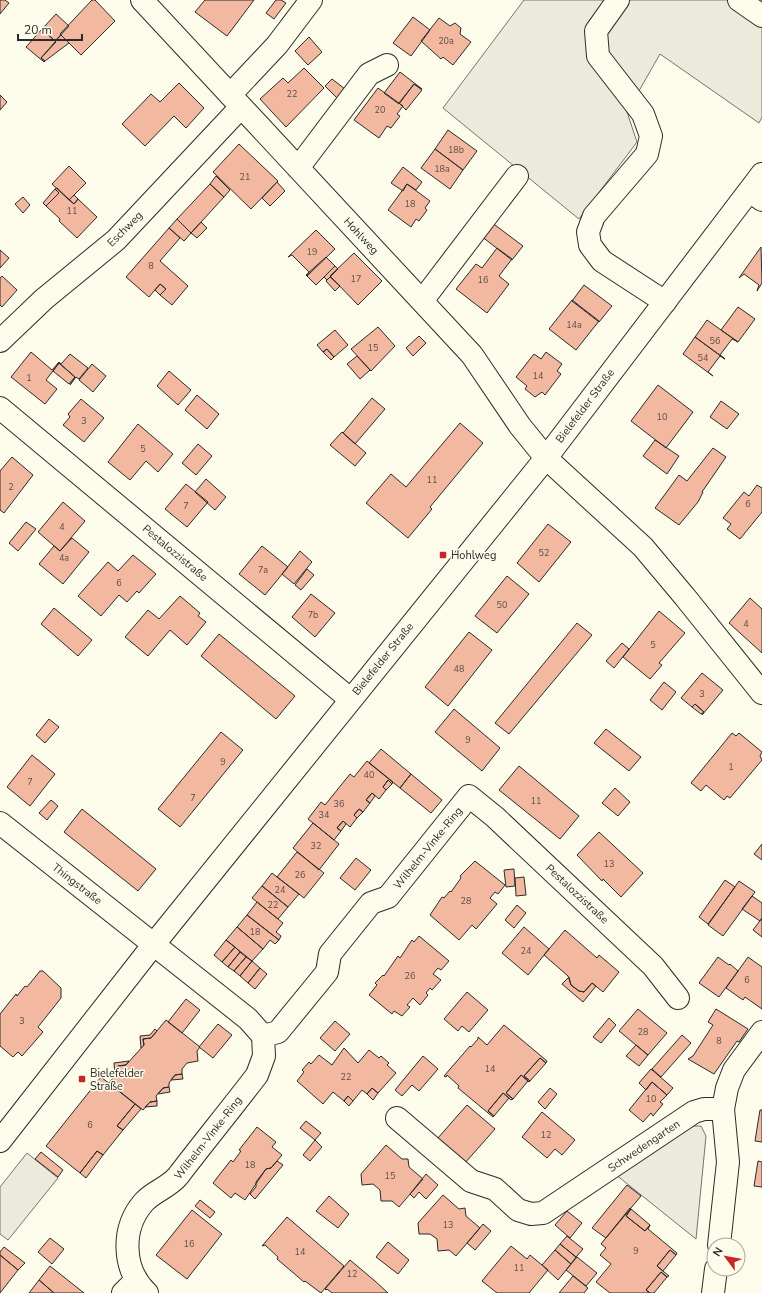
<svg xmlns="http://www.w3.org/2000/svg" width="762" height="1293" viewBox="0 0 762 1293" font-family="'Nunito Sans',sans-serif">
  <rect width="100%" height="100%" fill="#fdfbea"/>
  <!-- green -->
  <path fill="#ecebdb" stroke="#74746e" d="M524,0H762V117L759,123L660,54L627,112L637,142L579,219L443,108Z
    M688,1126H701L706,1136L696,1239L615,1174Z"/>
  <!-- parking -->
  <path fill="#eceadb" stroke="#74746e" d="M27,1153L58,1178L8,1240L0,1234V1187Z"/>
  <!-- building -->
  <path fill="#f2b8a0" stroke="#2b2b2b" d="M0,0H5L9,3L0,14Z
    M92,0H95L115,21L81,55L60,34Z
    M205,0H254L227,36L195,12Z
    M276,0H281L286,3L274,19L266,13Z
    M56,14L69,26L55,41L42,29Z
    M413,17L430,30L411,56L393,43Z
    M439,18L450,26L455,23L461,28L460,34L471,42L453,65L443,57L441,59L421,41Z
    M42,29L56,42L41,58L45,61L44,62L26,47Z
    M61,35L69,43L45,61L41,58Z
    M309,37L322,52L308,65L295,51Z
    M304,68L324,88L286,127L260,99L283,78L288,83Z
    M400,72L422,89L414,84L399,104L384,93Z
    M332,79L345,89L338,99L325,86Z
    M179,83L204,108L186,128L174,116L145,146L122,124L151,94L160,102Z
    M414,84L422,90L406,110L399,103Z
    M378,88L403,106L397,114L400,116L391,128L387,126L379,138L354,120Z
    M0,95L7,102L0,110Z
    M448,130L477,151L463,170L435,149Z
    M239,144L278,181L251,209L213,172Z
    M435,149L463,170L450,189L421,168Z
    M69,166L86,183L69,200L52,184Z
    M403,167L422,182L416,190L407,184L403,191L391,183Z
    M216,176L230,190L224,197L210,184Z
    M277,182L285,191L270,206L262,198Z
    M210,184L224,197L191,233L177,219Z
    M407,184L430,201L425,208L427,210L419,221L416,219L411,227L388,210Z
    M57,188L74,204L78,199L97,217L77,238L59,221L60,219L46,206L59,193L55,189Z
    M55,189L59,193L46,206L43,203Z
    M74,195L78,199L74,204L69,200Z
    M23,197L30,205L23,213L15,204Z
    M177,219L191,233L184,241L169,228Z
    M201,222L207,228L197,238L191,233Z
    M491,222L523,246L512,260L481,236Z
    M169,228L180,238L160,261L188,286L172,305L160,295L166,289L160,284L149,297L126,277Z
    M316,230L335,249L307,276L309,272L292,255L288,257Z
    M761,247L762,283L757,291L759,285L744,274L739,278Z
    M497,248L512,259L499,276L509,284L487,313L456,289L476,264L482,268Z
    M0,250L9,258L0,268Z
    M354,253L382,281L358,305L330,276Z
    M326,257L335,266L316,285L306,275Z
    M335,266L338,269L327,280L324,277Z
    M2,276L17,290L2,307L0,305V278Z
    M330,277L340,286L335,291L326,281Z
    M160,284L166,289L160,295L155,290Z
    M584,285L612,306L599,322L572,301Z
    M572,300L599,321L576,350L549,329Z
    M738,307L755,319L738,342L721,330Z
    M707,320L738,342L732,339L720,355L725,359L695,337Z
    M378,327L395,346L371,371L351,349Z
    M335,330L348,345L334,357L327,349L323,352L317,345Z
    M419,336L426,343L413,356L406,348Z
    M695,337L725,359L720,356L708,372L713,376L683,354Z
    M327,349L334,357L331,360L323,352Z
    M31,352L52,370L59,362L61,364L70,354L88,368L79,379L76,377L70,385L75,377L59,363L46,380L57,389L45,404L11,377Z
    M546,352L562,364L557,371L561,374L545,395L542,392L535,397L525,389L527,386L516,377L534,354L541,359Z
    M357,356L370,370L360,379L347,364Z
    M59,363L75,377L69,384L53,371Z
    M92,364L106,376L93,392L79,380Z
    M169,371L191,390L178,405L157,386Z
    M658,385L693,412L666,448L631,421Z
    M197,395L219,414L207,429L185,410Z
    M372,398L385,409L355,444L343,433Z
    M81,399L104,418L84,442L63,425L70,417L68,414Z
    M721,401L739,414L727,429L710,417Z
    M460,423L483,443L430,507L432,509L408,538L366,503L391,474L406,487Z
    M138,424L173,454L158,472L146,461L130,480L108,462Z
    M342,432L366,453L355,466L330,445Z
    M655,440L679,456L667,474L643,456Z
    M198,444L212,456L196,475L182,463Z
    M713,448L726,457L702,492H703L698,502L679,525L655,508L679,475L687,481Z
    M12,457L33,475L4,513L0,510V471Z
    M206,479L226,497L215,510L195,492Z
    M186,484L208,502L187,527L165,509Z
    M757,485L762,488V512L740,539L727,529L731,524L723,518L744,492L749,496Z
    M63,502L85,521L60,551L38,532Z
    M26,522L36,529L18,551L9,543Z
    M548,524L571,542L539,582L517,563Z
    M72,538L89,552L63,584L39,564L54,546L60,551Z
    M262,546L288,567L265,595L239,574Z
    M300,551L312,562L294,584L282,574Z
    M133,555L156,574L139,593L137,591L127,602L119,595L101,616L78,596L108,562L118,571Z
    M307,569L314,575L301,590L295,585Z
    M507,576L529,594L497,633L475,616Z
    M311,594L335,613L315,637L292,617Z
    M180,596L200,613L198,616L206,622L187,645L170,630L148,656L125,637L148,610L159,619Z
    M750,598L762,609V653L729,623Z
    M54,608L92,640L78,656L41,624Z
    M659,611L685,633L659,663L662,665L650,679L623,657Z
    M577,623L592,635L509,734L495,723Z
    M469,632L492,650L448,706L425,687Z
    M219,634L295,696L276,719L201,656Z
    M622,643L629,649L614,668L606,661Z
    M702,673L723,690L702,715L704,712L695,704L692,707L681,698Z
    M664,682L676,692L662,710L650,700Z
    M695,704L704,712L701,714L692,707Z
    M454,709L500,748L482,771L435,732Z
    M49,719L59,727L45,743L36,735Z
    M606,729L641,757L629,771L594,743Z
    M221,732L243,750L180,827L158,809Z
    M732,733L736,736L739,733L762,752L760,756L762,760L730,798L727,796L724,800L706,785L701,791L691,783Z
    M381,749L411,774L400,788L369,763Z
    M32,755L55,774L30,806L7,787Z
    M367,761L393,782L392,784L388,780L383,787L386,790L379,799L372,793L366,800L370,803L363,812L359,809L354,815L357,818L350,827L343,821L337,828L341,831L334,840L308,819L321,802L325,805L350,774L354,777Z
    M519,766L579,816L560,839L499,790Z
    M411,774L442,800L431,813L400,788Z
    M388,780L392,784L386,790L383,787Z
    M615,788L630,802L618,816L602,803Z
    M372,793L375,796L370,803L366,800Z
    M51,800L58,806L47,820L39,813Z
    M82,809L156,869L138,891L64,832Z
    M359,809L363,812L357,818L354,815Z
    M343,821L346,824L341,831L337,828Z
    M313,823L339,844L319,870L293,848Z
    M599,832L643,873L621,897L603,879L602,881L577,855Z
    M762,844V860L754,854Z
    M297,852L324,873L304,898L277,877Z
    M356,858L371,870L355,890L340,878Z
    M475,861L505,885L498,894L495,892L490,898L497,904L476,929L472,925L459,940L430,915L442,897L444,898L450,891L451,892L461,878L460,876Z
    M514,869L515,886L506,887L504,870Z
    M272,873L299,894L288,907L262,886Z
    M524,877L526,895L516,896L515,878Z
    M725,880L735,887L708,924L699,917Z
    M739,881L755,892L723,936L708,925Z
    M262,886L288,907L278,919L252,898Z
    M752,896L762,903V918L760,921L742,909Z
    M257,902L283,923L276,932L281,936L279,940L247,915Z
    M517,905L526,913L514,928L505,920Z
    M247,915L279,940L275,944L270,940L263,949L237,927Z
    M762,918V937L753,930Z
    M237,927L263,949L252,961L226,940Z
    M524,927L549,949L528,975L502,953Z
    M565,930L597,958L599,955L619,972L603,992L592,983L584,992L579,991L571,985L568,976L544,955Z
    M419,936L449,961L441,970L438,968L433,974L441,980L432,990L430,988L426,993L428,995L420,1005L413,998L407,1005L410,1007L402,1016L394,1011L392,1014L369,995L377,985L375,983L383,975L384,976L398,956L400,958L412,940L414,942Z
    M226,940L235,947L222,962L214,955Z
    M235,947L240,952L228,967L222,962Z
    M240,952L246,957L234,971L228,967Z
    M246,957L252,961L240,976L234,971Z
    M718,957L729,965L730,964L738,971L719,997L699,983Z
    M748,957L762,967V1009L745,997L743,1000L726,988Z
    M252,961L260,968L248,983L240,976Z
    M260,968L267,974L255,989L248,983Z
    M40,971H43L61,988V998L38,1027L43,1032L22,1056L18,1052L13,1057L0,1046V1014L16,994L17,996L25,986L27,987Z
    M569,977L571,985L579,991L584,992L592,983L596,986L583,1002L562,984Z
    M467,992L488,1010L469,1032L462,1026L458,1031L444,1019Z
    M186,999L200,1010L182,1033L168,1022Z
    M638,1009L667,1033L648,1055L619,1031Z
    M716,1009L748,1029L739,1042L737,1041L714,1074L688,1059L693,1056L713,1025L708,1022Z
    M609,1018L616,1025L601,1043L593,1037Z
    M166,1020L200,1047L197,1051L198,1061L187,1063L182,1069V1074L175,1075L169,1083V1087L163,1088L156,1096L157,1101L150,1102L143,1110L109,1083L118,1072V1066L126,1065L144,1045L143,1039L151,1038Z
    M335,1021L350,1034L335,1051L320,1038Z
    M218,1024L232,1035L213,1058L199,1047Z
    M504,1025L547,1061L546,1063L540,1058L524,1076L530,1081L529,1082L521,1075L506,1093L513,1099L511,1100L503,1093L488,1111L494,1116L493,1117L458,1088L459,1086L447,1075L446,1077L444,1076L470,1046L471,1047L478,1039V1037L487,1045Z
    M155,1029L157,1031L151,1038L143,1039L144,1045L141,1048L140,1036L150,1035Z
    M682,1035L691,1043L661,1077L652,1069Z
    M636,1045L648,1055L639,1066L626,1056Z
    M344,1048L358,1063L369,1050L379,1058L381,1056L389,1063L387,1065L396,1073L378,1093L372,1088L367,1094L362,1090L353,1101L348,1096L344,1101L333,1092L323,1104L297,1081L304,1072L302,1070L309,1062L311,1064L319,1055L332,1065Z
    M423,1056L438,1069L419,1091L412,1085L402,1096L395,1090Z
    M540,1058L546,1063L530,1081L524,1076Z
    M129,1061L126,1065L118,1066V1072L115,1075L114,1063Z
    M651,1069L673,1088L667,1095L652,1082L646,1090L639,1083Z
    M182,1074L183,1079L171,1080L175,1075Z
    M521,1075L528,1081L513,1099L506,1093Z
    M101,1077L135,1104L117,1126L123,1130L103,1155L97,1151L80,1173L46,1146Z
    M652,1082L667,1095L660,1102L663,1104L653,1116L651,1113L643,1122L629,1110Z
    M169,1087L170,1092L158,1094L163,1088Z
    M372,1088L378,1093L373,1100L367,1094Z
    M550,1088L557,1094L545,1109L538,1102Z
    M503,1093L509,1098L494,1116L488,1111Z
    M348,1096L353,1101L349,1106L344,1101Z
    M157,1101V1106L145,1107L150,1102Z
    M135,1104L141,1109L123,1130L117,1126Z
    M467,1105L495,1129L465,1163L437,1139Z
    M760,1110H762V1142L755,1141Z
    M542,1112L575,1140L562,1155L555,1149L547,1158L522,1137Z
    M306,1121L321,1133L315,1140L300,1128Z
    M257,1127L276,1142L272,1147L282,1155L271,1168L266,1169L245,1200L235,1193L231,1198L213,1183L231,1160L233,1162L241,1151L239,1150Z
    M315,1140L322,1147L310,1161L303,1155Z
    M386,1145L402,1159H408L409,1167L423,1179L399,1207L392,1201H381L380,1190L373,1184L362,1185L361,1174Z
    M97,1151L103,1155L86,1178L80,1173Z
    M41,1152L63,1170L58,1177L35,1159Z
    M277,1161L283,1165L255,1199L250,1194L256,1187V1182L266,1169L271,1168Z
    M758,1161L762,1162V1187L754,1186Z
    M426,1174L438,1185L426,1199L419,1192L414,1198L410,1194Z
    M627,1185L641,1196L606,1238L592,1228Z
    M443,1195L459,1209L465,1208L466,1216L480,1228L456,1256L449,1250L438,1251L437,1239L430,1234H419L418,1223Z
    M329,1196L349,1214L338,1228L316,1211Z
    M200,1200L215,1212L210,1218L195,1206Z
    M630,1208L631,1209L626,1216L645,1231L650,1225L648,1229L677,1253L676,1255L670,1250L657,1266L669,1276L667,1277L661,1272L646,1290L650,1293H610L596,1282L611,1264L600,1255L606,1248L601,1244Z
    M631,1209L650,1225L645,1231L626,1216Z
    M192,1210L222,1234L187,1279L156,1255Z
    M567,1211L582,1223L570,1238L555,1225Z
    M287,1217L344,1266L321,1293L305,1281L304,1282L277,1259L278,1257L265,1245L262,1246Z
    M483,1224L491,1231L475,1250L467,1243Z
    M567,1236L583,1249L576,1257L560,1244Z
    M50,1238L64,1249L52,1264L38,1252Z
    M388,1242L409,1260L398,1274L376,1257Z
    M560,1244L576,1257L571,1264L555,1250Z
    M511,1246L527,1259L530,1255L548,1270L529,1293H497L482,1281Z
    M4,1247L25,1263L18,1270L0,1255V1252Z
    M555,1250L571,1264L558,1280L542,1265Z
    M670,1250L676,1255L663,1271L657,1266Z
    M0,1255L18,1270L0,1293Z
    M577,1257L597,1273L586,1286L566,1270Z
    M350,1260L375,1281L388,1293H332L327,1289L326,1290L325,1289Z
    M50,1266L84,1293H54L39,1280Z
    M661,1272L667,1277L654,1293H650L646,1290Z
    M573,1276L588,1288L584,1293H559Z
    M39,1280L54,1293H29Z"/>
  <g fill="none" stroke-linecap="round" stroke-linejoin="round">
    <!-- minor casing -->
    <g stroke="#2b2b2b" stroke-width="24">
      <path id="minor" d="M142,0L472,355L520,426L546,458L643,547L685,597L762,693
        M618,0L596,31L598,56L643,114L651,136L647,154L594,216L588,232L590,245L602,261L665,302
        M739,0L762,16
        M230,95L277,45L311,0
        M298,168L369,74L387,65
        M750,191L762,200
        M422,301L517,176
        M0,341L44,299L116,240L241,107
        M0,408L350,699
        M0,823L248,1019L263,1036L264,1056L257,1075C231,1109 204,1142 178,1176C168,1188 154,1191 144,1202C121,1228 122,1269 147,1293
        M263,1036L278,1032L327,972L330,954L371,903L388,897L469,796L495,817L653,966L678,998
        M397,1118L471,1181L495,1189L518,1210L531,1214L543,1213L694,1112L704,1109H723
        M719,1245L728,1162L723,1109L727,1088L734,1070L762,1032
        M123,1293L136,1280
        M713,1293L716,1269"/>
    </g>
    <!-- major casing -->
    <g stroke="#2b2b2b" stroke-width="24">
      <path id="major" d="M0,1141L154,944L546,458L762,174"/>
    </g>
    <!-- minor -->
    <use href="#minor" stroke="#fdfbea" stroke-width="22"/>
    <!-- major -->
    <use href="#major" stroke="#fdfbea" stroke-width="22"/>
  </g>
  <!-- markers -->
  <g fill="#c62828" stroke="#fdfbea" stroke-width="1.5">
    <rect x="439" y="551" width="8" height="8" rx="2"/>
    <rect x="78" y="1075" width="8" height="8" rx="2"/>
  </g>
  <g text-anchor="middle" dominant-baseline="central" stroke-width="3" stroke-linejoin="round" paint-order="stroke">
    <!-- number labels -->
    <g font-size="9" fill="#5d4e48">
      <text x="446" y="41">20a</text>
      <text x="292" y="94">22</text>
      <text x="380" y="110">20</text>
      <text x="456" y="150">18b</text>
      <text x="442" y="169">18a</text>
      <text x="245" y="177">21</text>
      <text x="410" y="204">18</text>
      <text x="72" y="211">11</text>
      <text x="312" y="252">19</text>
      <text x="151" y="266">8</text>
      <text x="356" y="279">17</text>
      <text x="483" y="280">16</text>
      <text x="574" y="325">14a</text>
      <text x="715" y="341">56</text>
      <text x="373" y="348">15</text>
      <text x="703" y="358">54</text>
      <text x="538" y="376">14</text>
      <text x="29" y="378">1</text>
      <text x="662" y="417">10</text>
      <text x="84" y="421">3</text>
      <text x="143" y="449">5</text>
      <text x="432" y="480">11</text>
      <text x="11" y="487">2</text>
      <text x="748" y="504">6</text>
      <text x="186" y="506">7</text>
      <text x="62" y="527">4</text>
      <text x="544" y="553">52</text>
      <text x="64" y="558">4a</text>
      <text x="263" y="570">7a</text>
      <text x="119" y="583">6</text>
      <text x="502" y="605">50</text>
      <text x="313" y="615">7b</text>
      <text x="746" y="624">4</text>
      <text x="653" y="645">5</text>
      <text x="459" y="669">48</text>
      <text x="702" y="694">3</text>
      <text x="468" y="740">9</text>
      <text x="223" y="762">9</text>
      <text x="731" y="767">1</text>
      <text x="369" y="775">40</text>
      <text x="30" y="782">7</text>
      <text x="193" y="798">7</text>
      <text x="536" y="801">11</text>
      <text x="339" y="804">36</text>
      <text x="324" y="815">34</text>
      <text x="316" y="846">32</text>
      <text x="609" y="864">13</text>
      <text x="300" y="875">26</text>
      <text x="280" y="890">24</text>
      <text x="466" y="901">28</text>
      <text x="273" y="905">22</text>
      <text x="255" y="932">18</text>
      <text x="526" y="951">24</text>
      <text x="410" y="976">26</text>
      <text x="747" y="980">6</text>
      <text x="22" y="1021">3</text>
      <text x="643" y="1032">28</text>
      <text x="719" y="1041">8</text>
      <text x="490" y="1069">14</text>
      <text x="346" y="1077">22</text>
      <text x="651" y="1099">10</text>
      <text x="90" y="1125">6</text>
      <text x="546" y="1135">12</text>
      <text x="250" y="1165">18</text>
      <text x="390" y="1176">15</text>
      <text x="448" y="1225">13</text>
      <text x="189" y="1244">16</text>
      <text x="636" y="1251">9</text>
      <text x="300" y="1252">14</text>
      <text x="519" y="1268">11</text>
      <text x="352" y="1274">12</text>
    </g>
    <!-- street labels -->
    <g font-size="11" fill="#2b2b2b" stroke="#fdfbea">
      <text transform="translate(125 229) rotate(-45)">Eschweg</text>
      <text transform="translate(361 236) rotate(47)">Hohlweg</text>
      <text transform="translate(585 406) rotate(-53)">Bielefelder Straße</text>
      <text transform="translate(175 553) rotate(40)">Pestalozzistraße</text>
      <text transform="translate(383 659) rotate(-51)">Bielefelder Straße</text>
      <text transform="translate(428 848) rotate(-51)">Wilhelm-Vinke-Ring</text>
      <text transform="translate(77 884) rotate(38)">Thingstraße</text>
      <text transform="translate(577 894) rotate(43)">Pestalozzistraße</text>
      <text transform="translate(208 1138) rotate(-52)">Wilhelm-Vinke-Ring</text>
      <text transform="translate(644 1146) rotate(-34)">Schwedengarten</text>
    </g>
    <!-- poi labels -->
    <g font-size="11" fill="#2b2b2b" stroke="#fdfbea" text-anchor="start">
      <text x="451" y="555">Hohlweg</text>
      <text x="90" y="1073">Bielefelder<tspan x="90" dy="13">Straße</tspan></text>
    </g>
  </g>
  <!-- north arrow -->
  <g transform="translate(726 1257) rotate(302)"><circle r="19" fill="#fdfbea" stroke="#a9a89e"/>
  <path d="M0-3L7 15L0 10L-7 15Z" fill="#c62828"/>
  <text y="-6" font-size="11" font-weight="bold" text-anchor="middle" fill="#2b2b2b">N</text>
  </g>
  <!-- scale -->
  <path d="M18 34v6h64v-6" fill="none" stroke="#2b2b2b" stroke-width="2"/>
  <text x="24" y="34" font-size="12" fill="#2b2b2b" stroke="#fdfbea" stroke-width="3" paint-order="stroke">20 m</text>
</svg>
